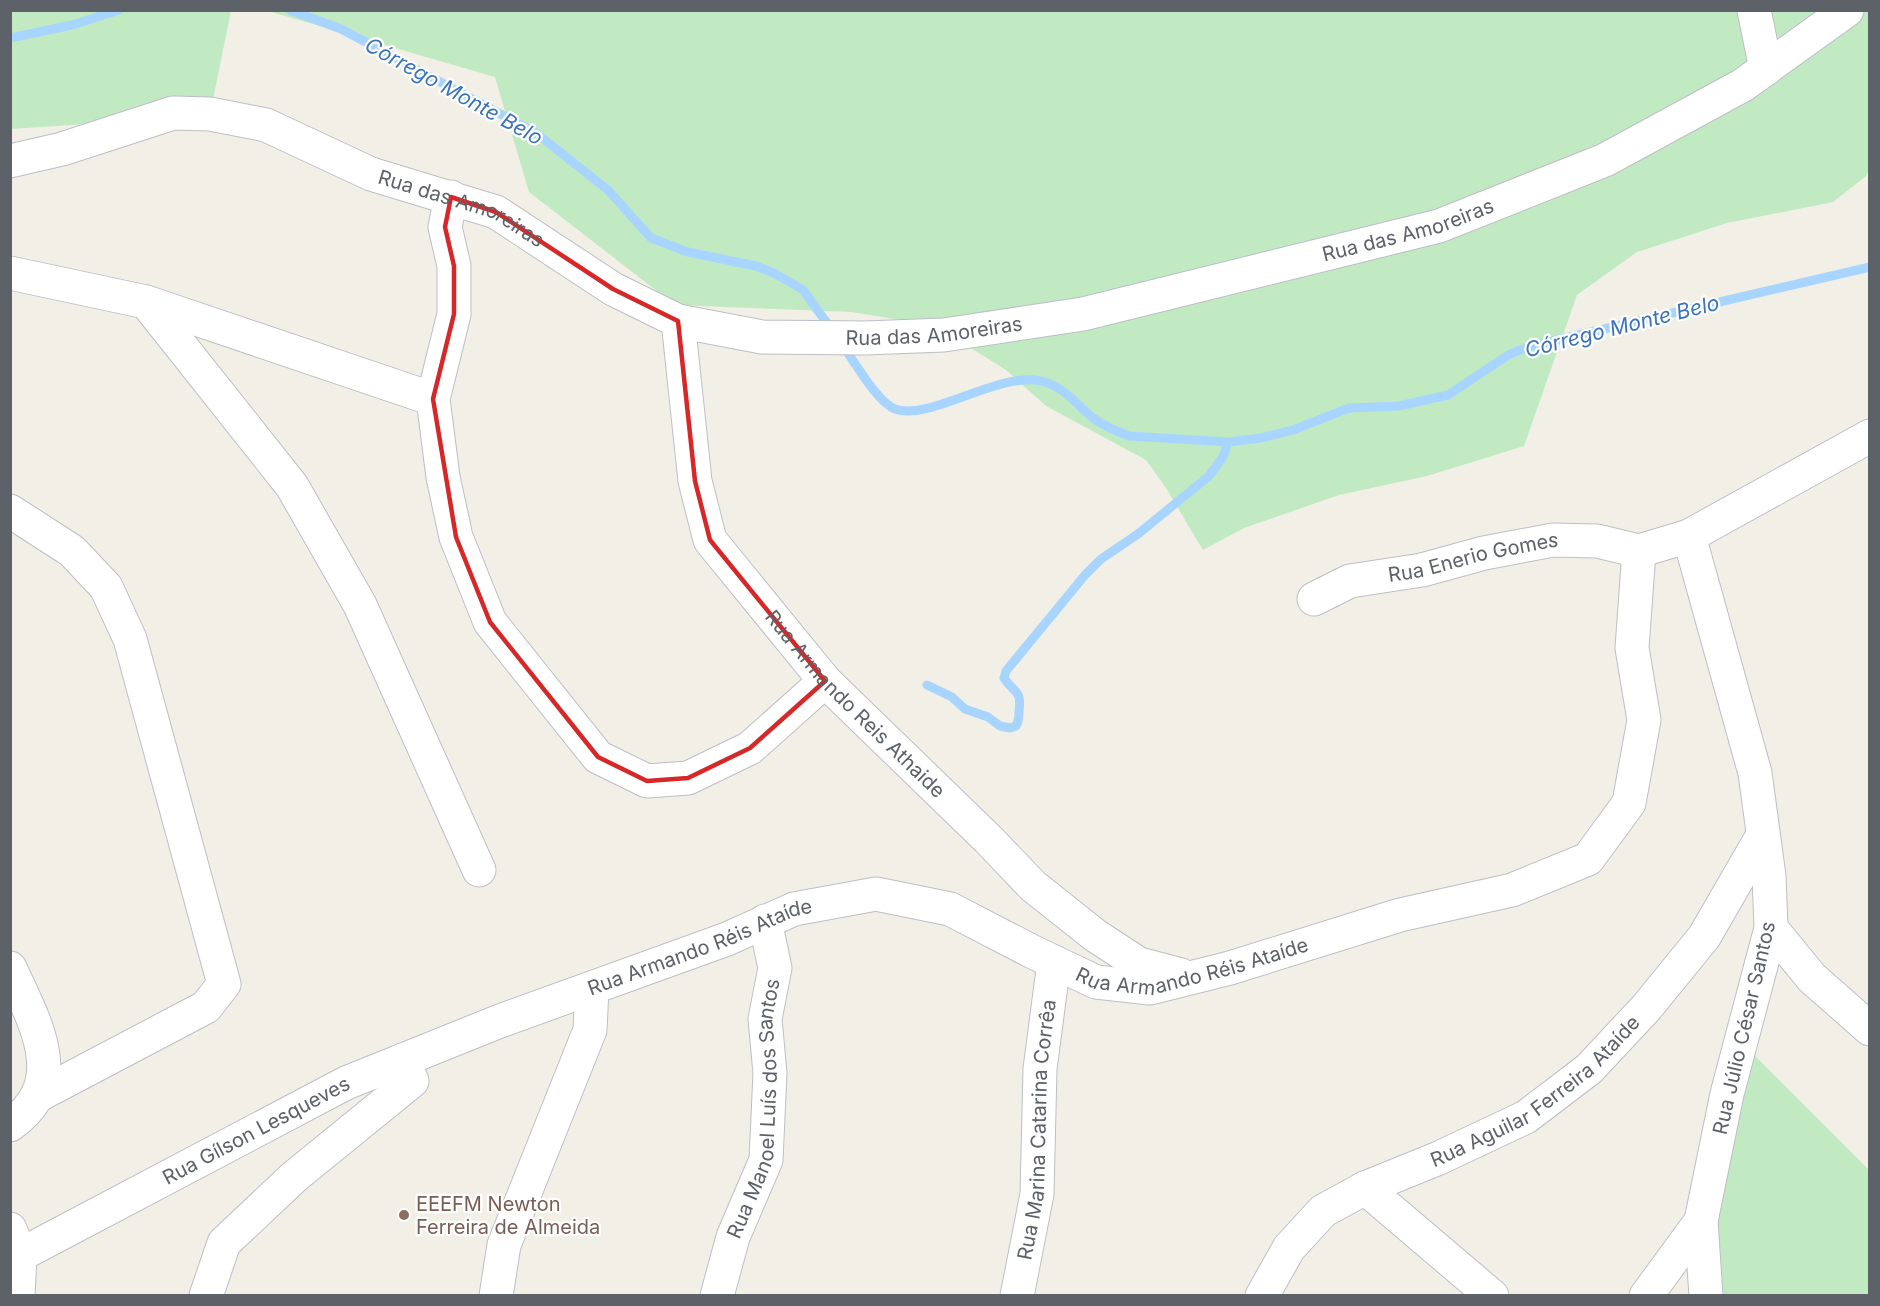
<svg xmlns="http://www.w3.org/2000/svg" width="1880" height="1306" viewBox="0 0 1880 1306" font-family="Inter,sans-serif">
  <rect width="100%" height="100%" fill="#f1efe6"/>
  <!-- green -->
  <path fill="#c1eac3" d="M11,11H231L211,109L147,120L11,129Z
    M268,11H1869V169L1866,176L1833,202L1727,223L1637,252L1577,295L1524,446L1427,476L1339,495L1244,528L1203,550L1166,488L1146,460L1046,406L1006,370L936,326L852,312L675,305L529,192L495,77Z
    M1747,1048L1869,1170V1295L1706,1296Z"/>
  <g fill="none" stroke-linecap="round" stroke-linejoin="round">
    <!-- stream -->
    <path stroke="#a8d5ff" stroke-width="9" d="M290,10L341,29L536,133L608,190L651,238L688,252L756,266L776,274L803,290L832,330
      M10,38L72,25L119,10
      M843,346C855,362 877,402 895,409C928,422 1000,371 1041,381C1063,386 1076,404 1093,418C1104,426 1116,431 1129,436L1228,442L1261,438L1293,430L1349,408L1399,406L1448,395L1510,354L1531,346L1870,267
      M927,685L952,697L965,709L988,717L1000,726L1010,728L1016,726C1019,721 1019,717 1019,712C1022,688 1014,694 1004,678L1006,671L1085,575L1101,559L1138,534L1209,476L1223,457L1228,442"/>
    <!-- minor casing -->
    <g stroke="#bdbfc6" stroke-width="35">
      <g id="minor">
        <path d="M1754,10L1766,69"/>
        <path id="s1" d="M10,161L62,149L173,113L210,114L266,125L371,174L496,212L613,289L678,321L762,337L865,338L944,335L1083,314L1439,226L1605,160L1743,85L1847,10"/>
        <path d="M451,197L445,227L454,266V314L433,399L443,477L456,537L490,622L598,757L647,781L688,778L750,748L825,681"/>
        <path d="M10,273L146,302L433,399"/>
        <path d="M146,302L292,486L360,605L479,870"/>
        <path id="s2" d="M678,321L695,481L710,540L825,681L989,840L1033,886L1096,936L1139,964L1181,975"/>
        <path d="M10,511L72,551L106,587L130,639L224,984L206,1007L39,1095"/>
        <path d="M1689,536L1755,773L1769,876L1771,928L1727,1094L1701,1221L1706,1296"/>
        <path id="s3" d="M1314,599L1350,581L1422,570L1484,553L1553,540L1597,541L1639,551L1689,536L1870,436"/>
        <path d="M1771,928L1812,978L1870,1029"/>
        <path d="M10,968C34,1021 72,1082 10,1125"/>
        <path d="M1365,1188L1492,1296"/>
        <path d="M10,1229L20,1255L18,1296"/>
        <path id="s4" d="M20,1255L346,1083L500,1021L727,939L794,909L876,894L950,909L1033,952L1096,982L1150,988L1230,968L1400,915L1512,890L1588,859L1629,803L1644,720L1632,648L1639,551"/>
        <path d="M206,1296L224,1243L294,1177L412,1081L403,1060"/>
        <path d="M496,1296L504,1245L590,1030L592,989"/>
        <path id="s5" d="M717,1296L733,1237L766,1160L770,1073L765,1019L775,968L765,921"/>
        <path id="s6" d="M1017,1296L1037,1194L1040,1069L1054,962"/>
        <path id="s7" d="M1262,1296L1289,1248L1323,1211L1365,1188L1439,1158L1526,1117L1589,1069L1646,1008L1704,937L1763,835"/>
        <path d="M1646,1296L1701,1221"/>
      </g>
    </g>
    <!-- minor -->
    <use href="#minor" stroke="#fff" stroke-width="33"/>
  </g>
  <!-- marked area -->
  <path fill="none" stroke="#d62828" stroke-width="4.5" stroke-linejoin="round" d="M451,197L496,212L613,289L678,321L695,481L710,540L825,681L750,748L688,778L647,781L598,757L490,622L456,537L433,399L454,314V266L445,227Z"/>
  <!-- markers -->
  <circle fill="#8d6e63" stroke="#fff" stroke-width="2" cx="404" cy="1215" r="6"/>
  <g text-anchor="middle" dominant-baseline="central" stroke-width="4.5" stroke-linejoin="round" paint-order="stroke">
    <!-- street labels -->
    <g font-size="20" fill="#5d6168" stroke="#fff">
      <text stroke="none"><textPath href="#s1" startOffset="477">Rua das Amoreiras</textPath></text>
      <text stroke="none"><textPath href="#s1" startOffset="1467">Rua das Amoreiras</textPath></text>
      <text stroke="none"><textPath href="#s1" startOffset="981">Rua das Amoreiras</textPath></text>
      <text stroke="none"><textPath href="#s3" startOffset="166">Rua Enerio Gomes</textPath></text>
      <text stroke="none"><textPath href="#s2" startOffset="441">Rua Armando Reis Athaide</textPath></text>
      <text stroke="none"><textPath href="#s4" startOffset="748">Rua Armando Réis Ataíde</textPath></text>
      <text stroke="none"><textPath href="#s4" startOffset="1270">Rua Armando Réis Ataíde</textPath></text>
      <text transform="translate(1744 1028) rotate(-77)">Rua Júlio César Santos</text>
      <text stroke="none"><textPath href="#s7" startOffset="351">Rua Aguilar Ferreira Ataíde</textPath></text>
      <text stroke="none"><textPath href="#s5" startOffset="194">Rua Manoel Luís dos Santos</textPath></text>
      <text stroke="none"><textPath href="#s6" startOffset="168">Rua Marina Catarina Corrêa</textPath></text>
      <text stroke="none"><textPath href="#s4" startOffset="267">Rua Gílson Lesqueves</textPath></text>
    </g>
    <!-- education labels -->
    <g font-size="20" fill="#785e54" stroke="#fff" text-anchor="start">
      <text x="416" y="1204">EEEFM Newton<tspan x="416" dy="23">Ferreira de Almeida</tspan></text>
    </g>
    <!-- water labels -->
    <g font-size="21" font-style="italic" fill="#3b73ba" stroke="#fff">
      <text transform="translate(454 91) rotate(29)">Córrego Monte Belo</text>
      <text transform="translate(1622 326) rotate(-14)">Córrego Monte Belo</text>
    </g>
  </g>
  <!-- border -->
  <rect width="1880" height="1306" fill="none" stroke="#5d6168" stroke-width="24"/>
</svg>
